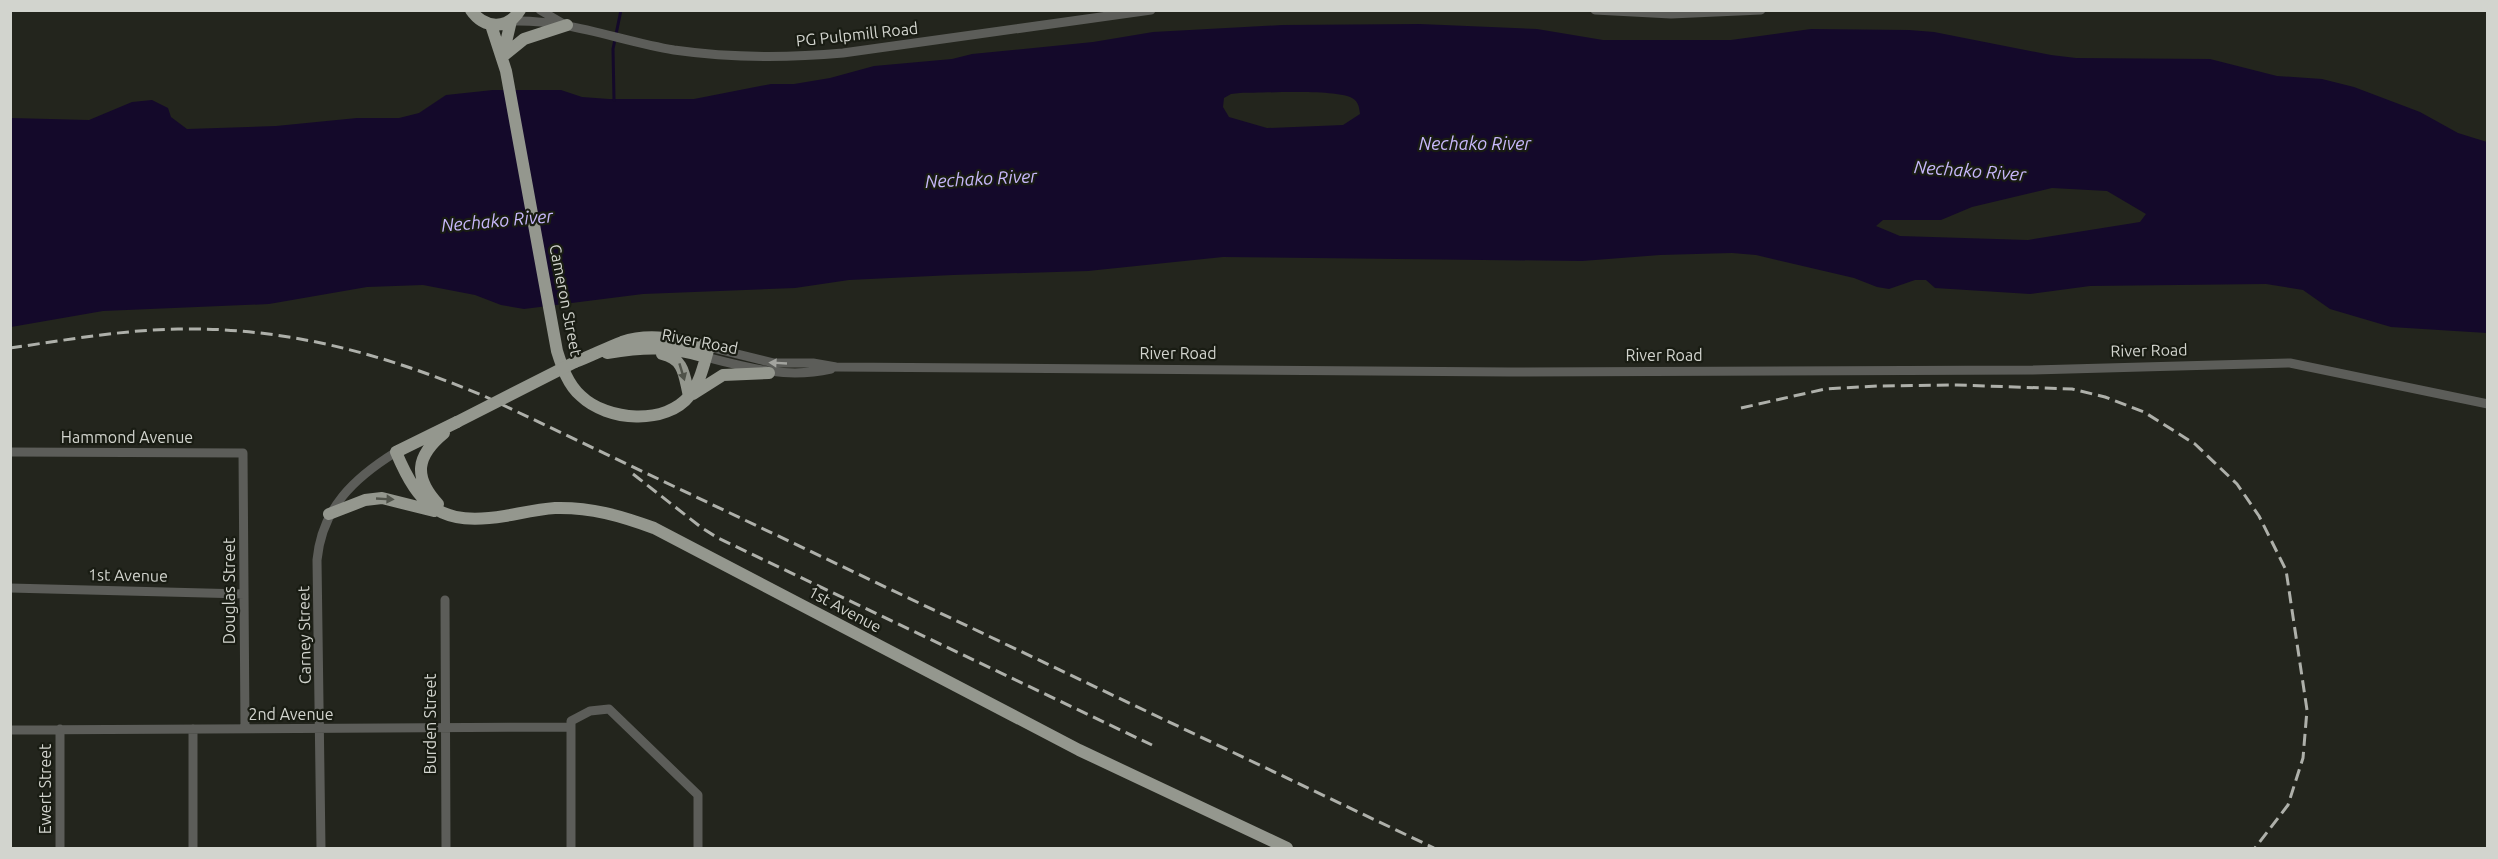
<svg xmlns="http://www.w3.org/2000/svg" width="2498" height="859" viewBox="0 0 2498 859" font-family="Ubuntu,sans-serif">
  <rect width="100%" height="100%" fill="#23251d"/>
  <!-- water -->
  <path fill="#14092a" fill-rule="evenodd" d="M1420,24L1537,29L1603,40H1731L1811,29L1909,30L1934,32L2051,55L2076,58L2210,59L2277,76L2322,79L2354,87L2420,112L2458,133L2487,142V333L2391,327L2330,309L2303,290L2266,284L2090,286L2030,294L1935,288L1926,280H1915L1889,289L1877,287L1854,278L1756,255L1732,253L1660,255L1582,261L1223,257L1088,271L953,275L849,280L795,288L643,294L524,309L501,305L475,295L423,285L367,287L269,304L103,311L11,327V118L89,120L132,102L152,100L168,108L171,117L187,129L276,126L357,118H399L419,113L446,95L493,90H561L582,97L609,99H694L771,84H794L830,78L874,66L952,59L972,54L1093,42L1153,32L1282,25ZM1240,93C1264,93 1335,89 1352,98C1359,102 1359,108 1360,114L1343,125L1267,128L1229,117L1223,107L1224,98L1231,94ZM2052,188L2107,191L2146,214L2140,222L2028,240L1900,236L1876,226L1883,220H1941L1972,207Z"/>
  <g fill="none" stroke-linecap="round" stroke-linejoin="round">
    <!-- stream -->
    <path stroke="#14092a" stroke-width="3" d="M614,100L613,49L621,10"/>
    <!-- minor -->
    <path stroke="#5c5d59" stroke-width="9" d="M540,10L562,23
      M1595,10L1671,14L1761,10
      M512,21C567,19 620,41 674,50C730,58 787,58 843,53L1151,10
      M709,347L774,363H813L836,367L1510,372L2033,370L2290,363L2488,404
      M706,357C749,368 786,379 831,369
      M10,452L243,453L245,729
      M10,588L244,594
      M445,600L446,848
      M193,729V848
      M10,730L571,727
      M60,848V729
      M321,848L317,560C322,508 354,478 396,452
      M571,848V721L590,711L609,709L698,795V848"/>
    <!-- major -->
    <path stroke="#94978e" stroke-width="12" d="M471,10C484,29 508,30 520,10
      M491,25L506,71L557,351C562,367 568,385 581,396C607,421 666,426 690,395C701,381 704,363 709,347C681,340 651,332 622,342C606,348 591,356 575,362
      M503,55L511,21
      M503,56L524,39L567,25
      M607,353C645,347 668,346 706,357
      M662,354C685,359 684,376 689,396
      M693,394L723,375L769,373
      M457,422L396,452C420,509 442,526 505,516C522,513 539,509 555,508C591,507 621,516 654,528L1079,750L1287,848
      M438,504C413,477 416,456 444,433
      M329,514L365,500L382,498L434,511"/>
    <!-- rail -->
    <path stroke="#aeb0aa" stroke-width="3" stroke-dasharray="12 6" stroke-linecap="butt" d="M10,348C66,340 122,330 178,329C287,327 384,354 484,396L1434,848
      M1741,408L1825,389L1878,386L1957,385L2072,389L2105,397L2144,412L2195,444L2237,484L2259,516L2286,570L2307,710L2303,758L2288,805L2255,848
      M633,474L702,528L718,538L1152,745"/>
    <!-- major-bridge -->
    <path stroke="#94978e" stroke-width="12" d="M457,422L575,362"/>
  </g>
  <!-- one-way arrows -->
  <defs><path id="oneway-solid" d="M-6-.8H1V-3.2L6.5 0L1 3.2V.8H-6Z" transform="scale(1.5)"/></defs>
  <use fill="#a3a49f" href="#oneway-solid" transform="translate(778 363) rotate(-177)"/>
  <g fill="#50534a">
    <use href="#oneway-solid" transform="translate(682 372) rotate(73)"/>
    <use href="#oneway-solid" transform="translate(385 499) rotate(3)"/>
  </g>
  <g text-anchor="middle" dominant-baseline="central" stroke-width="4.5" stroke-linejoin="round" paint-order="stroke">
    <!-- street labels -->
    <g font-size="16" fill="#d2d4ce" stroke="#191c13">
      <text transform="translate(857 34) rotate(-6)">PG Pulpmill Road</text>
      <text transform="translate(566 300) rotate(79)">Cameron Street</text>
      <text transform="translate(700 341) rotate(11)">River Road</text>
      <text transform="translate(2149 350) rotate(-1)">River Road</text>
      <text x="1178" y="353">River Road</text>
      <text x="1664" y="355">River Road</text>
      <text x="127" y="437">Hammond Avenue</text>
      <text transform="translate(128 575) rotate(1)">1st Avenue</text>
      <text transform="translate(229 591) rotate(-90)">Douglas Street</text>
      <text transform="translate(845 609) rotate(28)">1st Avenue</text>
      <text transform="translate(304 635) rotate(-91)">Carney Street</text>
      <text x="291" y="714">2nd Avenue</text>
      <text transform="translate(430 724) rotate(-90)">Burden Street</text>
      <text transform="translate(45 789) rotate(-90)">Ewert Street</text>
    </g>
    <!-- water labels -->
    <g font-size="18" font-style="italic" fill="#c8b8fb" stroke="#191c13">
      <text x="1475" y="143">Nechako River</text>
      <text transform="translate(1970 170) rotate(4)">Nechako River</text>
      <text transform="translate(981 178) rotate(-3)">Nechako River</text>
      <text transform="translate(497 220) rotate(-5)">Nechako River</text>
    </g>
  </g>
  <!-- border -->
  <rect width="2498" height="859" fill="none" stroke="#d2d4ce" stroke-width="24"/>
</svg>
